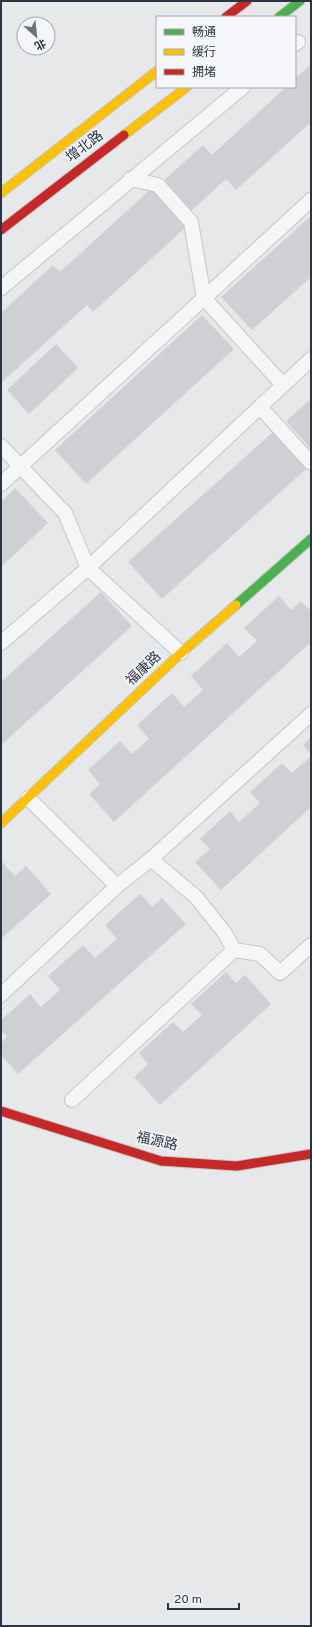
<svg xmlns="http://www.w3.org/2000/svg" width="312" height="1627" viewBox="0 0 312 1627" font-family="Overpass,'Noto Sans SC',sans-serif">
  <rect width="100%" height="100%" fill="#e6e8ea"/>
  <!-- building -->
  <path fill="#ced0d3" d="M311,64V122L236,190L226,179L190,212L162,182L203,145L212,155L286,87H295V79Z
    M151,189L186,227L93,312L87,305L1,383V313L53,265L60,272Z
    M311,216V277L252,330L221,297Z
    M202,315L234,349L86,484L55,450Z
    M56,344L78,368L29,414L7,390Z
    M311,399V449L286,421Z
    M273,432L306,469L162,599L128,562Z
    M15,488L48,523L1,567V502Z
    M101,592L132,626L1,745V682Z
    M279,596L291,610L301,601L311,611V642L114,822L89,794L100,784L88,770L120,741L132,754L149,739L137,725L172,693L184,707L203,690L191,676L227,643L239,657L257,641L244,628Z
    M311,737V754L303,745Z
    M311,756V807L221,890L195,862L210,849L200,839L230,811L239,822L260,803L250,792L282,763L292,773Z
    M2,862L15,876L26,866L51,894L1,939Z
    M140,894L152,907L162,898L186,924L18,1074L1,1055V1043L7,1037L1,1030V1020L30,994L41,1007L60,990L48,976L83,945L95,958L117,939L105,925Z
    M226,972L236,983L245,975L271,1004L160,1105L134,1077L148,1064L139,1053L173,1022L183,1032L202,1015L191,1004Z"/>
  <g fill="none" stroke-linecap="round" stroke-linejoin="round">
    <!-- lane casing -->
    <g stroke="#c4c6c8" stroke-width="16">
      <path id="lane" d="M295,44L298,42
        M130,179L158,185L191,222L204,298L283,385
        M1,288L243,87
        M260,407L311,463
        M1,446L65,513L88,568L181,653
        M1,484L311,200
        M1,643L88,568L311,359
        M28,798L117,886
        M151,859L311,714
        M1,995L117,886L151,859L196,897L224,932L234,950
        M72,1100L234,950L260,954L280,973L311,945"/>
    </g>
    <!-- fast casing -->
    <g stroke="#c4c6c8" stroke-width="11">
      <path id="fast" d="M279,17L300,1
        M236,605L311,539"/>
    </g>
    <!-- slow casing -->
    <g stroke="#c4c6c8" stroke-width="11">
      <path id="slow" d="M124,135L187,87
        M1,193L157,71
        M1,823L181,653L236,605"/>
    </g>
    <!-- jam casing -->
    <g stroke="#c4c6c8" stroke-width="11">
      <path id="jam" d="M226,17L247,1
        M1,230L124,135
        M1,1111L161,1161L237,1166L311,1154"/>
    </g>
    <!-- lane -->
    <use href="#lane" stroke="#f5f6f7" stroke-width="14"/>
    <!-- fast -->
    <use href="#fast" stroke="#4caf50" stroke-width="9"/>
    <!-- slow -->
    <use href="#slow" stroke="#ffc107" stroke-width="9"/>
    <!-- jam -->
    <use href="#jam" stroke="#c62828" stroke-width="9"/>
  </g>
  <g text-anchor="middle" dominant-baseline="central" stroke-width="3.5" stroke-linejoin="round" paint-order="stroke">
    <!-- street labels -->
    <g font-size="14" fill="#2b3445" stroke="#f4f6f9">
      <text transform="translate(85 147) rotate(-37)">增北路</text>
      <text transform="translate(144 669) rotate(-44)">福康路</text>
      <text transform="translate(157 1142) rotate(12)">福源路</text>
    </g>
  </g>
  <!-- border -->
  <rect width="312" height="1627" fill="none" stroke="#2b3445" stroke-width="4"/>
  <!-- legend -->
  <rect x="156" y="16" width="140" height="72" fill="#f4f6f9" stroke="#a4a8b1"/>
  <rect x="164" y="29" width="20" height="6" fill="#4caf50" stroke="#a4a8b1"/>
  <text x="192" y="36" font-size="12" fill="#2b3445">畅通</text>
  <rect x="164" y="49" width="20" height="6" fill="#ffc107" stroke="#a4a8b1"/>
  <text x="192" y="56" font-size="12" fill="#2b3445">缓行</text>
  <rect x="164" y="69" width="20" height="6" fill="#c62828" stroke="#a4a8b1"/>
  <text x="192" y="76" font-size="12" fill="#2b3445">拥堵</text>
  <!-- north arrow -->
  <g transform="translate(36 36) rotate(153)"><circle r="19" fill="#f4f6f9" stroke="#a4a8b1"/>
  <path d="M0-3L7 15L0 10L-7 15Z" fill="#6c737f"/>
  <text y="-6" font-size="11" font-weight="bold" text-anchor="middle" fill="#2b3445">北</text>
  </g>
  <!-- scale -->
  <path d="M168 1603v6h71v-6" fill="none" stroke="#2b3445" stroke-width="2"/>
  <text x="174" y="1603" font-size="12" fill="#2b3445" stroke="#f4f6f9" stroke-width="3" paint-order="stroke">20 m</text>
</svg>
